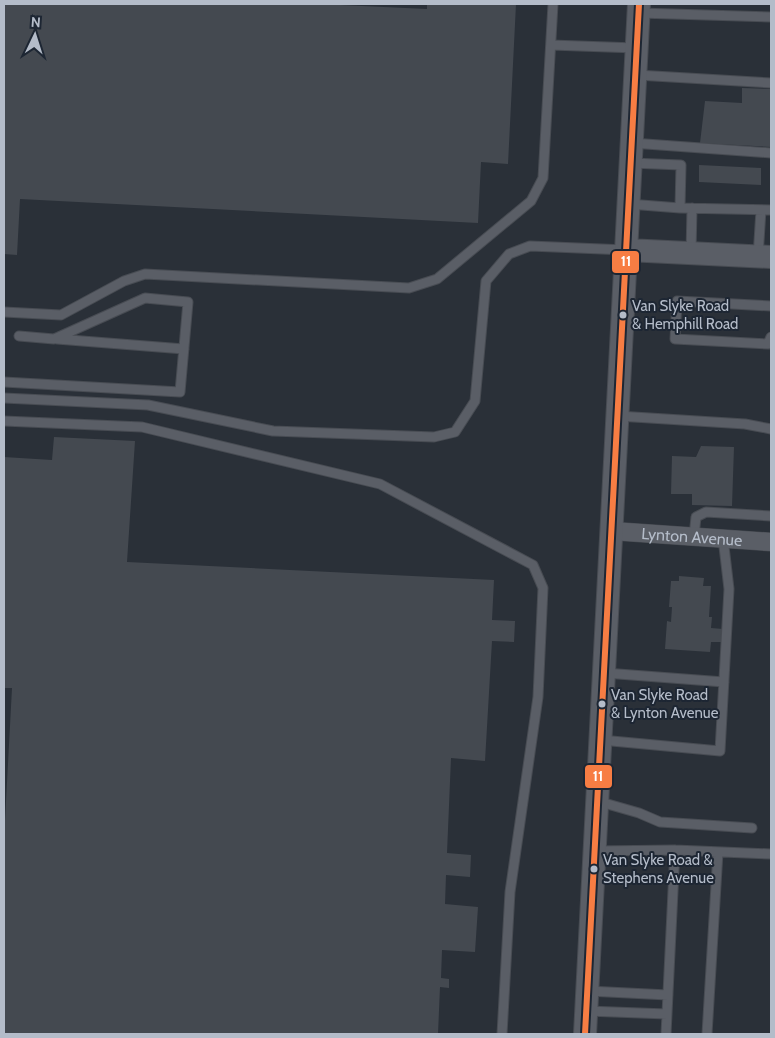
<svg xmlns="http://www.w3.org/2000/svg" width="775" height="1038" viewBox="0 0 775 1038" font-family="Cabin,sans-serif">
  <rect width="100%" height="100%" fill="#2a3038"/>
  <!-- building -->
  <path fill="#444950" d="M4,4H319L427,9V4H516L508,164L481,162L478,223L20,199L17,255L4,254Z
    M742,88L771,89V147L700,143L705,101L742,103Z
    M699,165L761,168V185L699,182Z
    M54,437L135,441L127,562L494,580L492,620L515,621L514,642L492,641L485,761L451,758L447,853L471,855L470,877L446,875L445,904L478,907L475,952L442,950L441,978L449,979V988L440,987L438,1034H4V839L12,688H4V457L52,460Z
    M701,446L734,447L732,506L692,505V494H671L672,456L696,457Z
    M679,576L704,578L703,586H711L709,617H712L711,628L723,629L722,642H711L710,652L665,649L667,621L671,622L672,607H669L671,581H679Z"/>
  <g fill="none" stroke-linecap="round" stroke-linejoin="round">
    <!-- service casing -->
    <g stroke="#484c53" stroke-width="11">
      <path id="service" d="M639,13L771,17
        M551,45L636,48
        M637,75L771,83
        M632,143L771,153
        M631,163L681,165L680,208
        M629,204L680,208L771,210
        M691,253L692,208
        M758,257L761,210
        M771,306L677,301L675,339L768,344L771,337
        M4,312L61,315L124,281L145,274L409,288L437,279L531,201L543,178L553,4
        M57,339L184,349
        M4,382L180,392L188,302L145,298L54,339L19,336
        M4,398L148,405L273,431L434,437L455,432L475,401L486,281L509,254L530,246L626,250
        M618,416L745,424L771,429
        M4,421L142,427L380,484L533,565L543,588L538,697L510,892L502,1034
        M694,536L696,517L706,512L771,516
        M605,673L724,682
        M601,740L720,751L729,589L723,538
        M597,801L639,813L660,822L752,828
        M595,851L675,850L771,854
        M588,991L668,995
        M587,1011L667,1014
        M666,1034L675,850
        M707,1034L718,852"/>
    </g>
    <!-- minor casing -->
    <g stroke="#484c53" stroke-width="19">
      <g id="minor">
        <path id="s1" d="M612,531L771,542"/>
      </g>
    </g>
    <!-- tertiary casing -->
    <g stroke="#484c53" stroke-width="24">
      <path id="tertiary" d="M627,250L771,257
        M585,1034L639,4"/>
    </g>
    <!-- service -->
    <use href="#service" stroke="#5a5e66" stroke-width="9"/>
    <!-- minor -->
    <use href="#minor" stroke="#5a5e66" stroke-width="18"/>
    <!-- tertiary -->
    <use href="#tertiary" stroke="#5a5e66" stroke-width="22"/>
    <!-- bus-1 casing -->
    <g stroke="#1d2633" stroke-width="10">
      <path id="bus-1" d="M585,1034L639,4"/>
    </g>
    <!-- bus-1 -->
    <use href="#bus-1" stroke="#f77d43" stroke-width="6"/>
  </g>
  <!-- markers -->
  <g fill="#b4bcc9" stroke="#1d2633" stroke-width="2">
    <circle cx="623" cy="315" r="4.5"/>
    <circle cx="602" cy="704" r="4.5"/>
    <circle cx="594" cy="869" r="4.5"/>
  </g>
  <g text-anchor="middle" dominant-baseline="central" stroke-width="4" stroke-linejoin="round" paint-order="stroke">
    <!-- bus labels -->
    <g font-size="15" fill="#b4bcc9" stroke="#1d2633" text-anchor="start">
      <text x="632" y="306">Van Slyke Road<tspan x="632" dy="18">&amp; Hemphill Road</tspan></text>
      <text x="611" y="695">Van Slyke Road<tspan x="611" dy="18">&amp; Lynton Avenue</tspan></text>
      <text x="603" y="860">Van Slyke Road &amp;<tspan x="603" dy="18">Stephens Avenue</tspan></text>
    </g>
    <!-- street labels -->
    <g font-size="16" fill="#b4bcc9" stroke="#1d2633">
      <text stroke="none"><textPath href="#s1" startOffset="80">Lynton Avenue</textPath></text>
    </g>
  </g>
  <g stroke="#1d2633" stroke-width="2">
    <rect x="611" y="250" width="29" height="24" rx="5" fill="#f77d43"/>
    <rect x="584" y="764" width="29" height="25" rx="5" fill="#f77d43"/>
  </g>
  <g font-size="14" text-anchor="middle" font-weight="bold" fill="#fff">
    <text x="626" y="266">11</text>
    <text x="598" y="781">11</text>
  </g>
  <!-- border -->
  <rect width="775" height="1038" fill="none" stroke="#b4bcc9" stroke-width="10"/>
  <!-- north arrow -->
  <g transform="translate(35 35) rotate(4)" stroke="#1d2633" stroke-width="4" paint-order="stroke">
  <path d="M0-4L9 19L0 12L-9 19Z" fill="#b4bcc9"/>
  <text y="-8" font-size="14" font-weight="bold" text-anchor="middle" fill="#b4bcc9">N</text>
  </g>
</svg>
